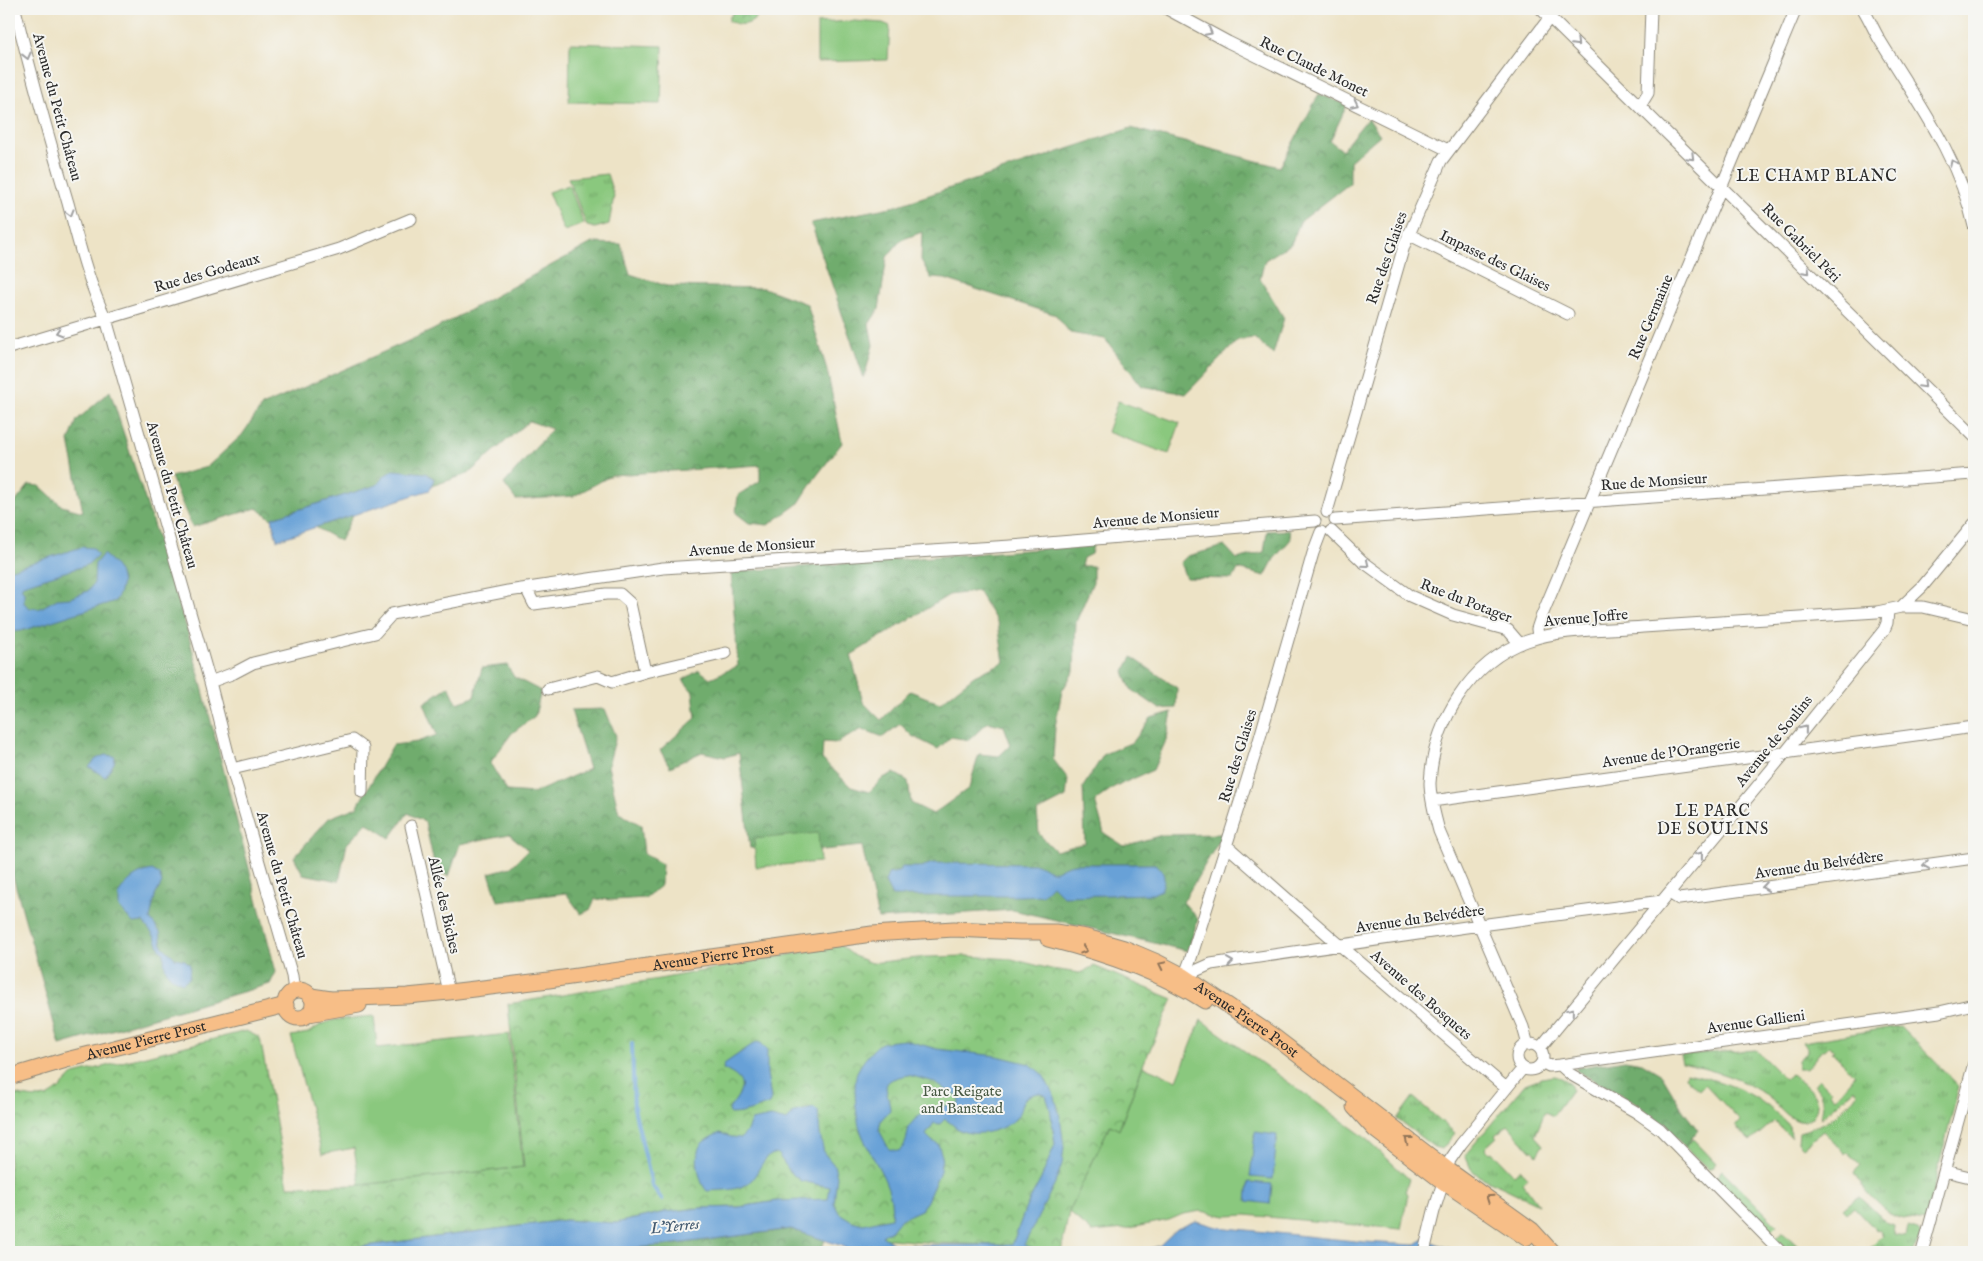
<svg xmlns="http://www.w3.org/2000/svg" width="1983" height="1261" viewBox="0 0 1983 1261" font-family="'IM FELL English',serif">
  <defs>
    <pattern id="grass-tufts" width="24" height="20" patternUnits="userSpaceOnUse" patternTransform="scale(1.25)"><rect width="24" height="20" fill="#8ac87e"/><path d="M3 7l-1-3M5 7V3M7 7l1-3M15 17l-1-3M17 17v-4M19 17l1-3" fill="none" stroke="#71a367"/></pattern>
    <pattern id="forest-crowns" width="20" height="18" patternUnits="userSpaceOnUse" patternTransform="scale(1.25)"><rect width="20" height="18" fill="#6fac6d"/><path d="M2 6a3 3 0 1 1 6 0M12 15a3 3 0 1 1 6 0" fill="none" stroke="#5b8c5a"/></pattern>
    <pattern id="park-crowns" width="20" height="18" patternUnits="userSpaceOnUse" patternTransform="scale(1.25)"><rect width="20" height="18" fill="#8ac87e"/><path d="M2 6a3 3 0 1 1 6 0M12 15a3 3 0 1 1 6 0" fill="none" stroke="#71a367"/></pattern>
  </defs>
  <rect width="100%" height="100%" fill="#f6f6f2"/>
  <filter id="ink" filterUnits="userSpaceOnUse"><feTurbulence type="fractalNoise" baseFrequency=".02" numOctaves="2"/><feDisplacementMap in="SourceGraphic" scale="10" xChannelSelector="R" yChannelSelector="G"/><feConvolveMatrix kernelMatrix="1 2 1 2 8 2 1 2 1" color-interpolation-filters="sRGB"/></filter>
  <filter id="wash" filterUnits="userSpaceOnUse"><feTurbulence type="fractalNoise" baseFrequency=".0096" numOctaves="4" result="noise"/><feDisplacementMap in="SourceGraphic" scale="20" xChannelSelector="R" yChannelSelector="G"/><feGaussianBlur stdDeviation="1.12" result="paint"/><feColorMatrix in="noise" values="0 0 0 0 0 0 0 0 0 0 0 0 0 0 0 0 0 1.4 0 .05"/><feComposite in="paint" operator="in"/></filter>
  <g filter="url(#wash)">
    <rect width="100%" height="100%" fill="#ede3c6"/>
    <!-- grass -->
    <path fill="url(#grass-tufts)" stroke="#5a7a54" d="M607,174L614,196L609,224L595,228L587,226L568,178Z
      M1900,1026L1959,1086L1925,1222C1915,1220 1903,1220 1894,1216C1883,1211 1858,1183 1854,1172L1861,1165L1847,1152L1845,1154L1823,1131L1803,1147L1798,1142L1799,1132C1824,1126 1842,1113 1858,1093L1854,1089L1821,1118C1824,1104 1824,1096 1814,1085L1819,1079L1831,1091L1829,1093L1835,1098L1855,1075L1832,1052L1834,1051L1829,1046L1825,1050L1823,1049L1806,1069H1798V1060L1807,1052V1048L1803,1042Z
      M1756,1050L1785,1079L1792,1074C1804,1085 1827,1099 1812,1117C1808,1121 1804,1122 1799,1121C1785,1117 1779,1105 1768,1097C1744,1078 1711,1070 1682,1063L1680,1055Z
      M1686,1073C1713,1079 1744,1087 1766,1105C1775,1111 1782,1119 1790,1126L1791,1138L1774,1121L1751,1141L1735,1126L1740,1121L1705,1084L1699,1090L1685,1077Z
      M1555,1076C1564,1079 1570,1080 1572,1090L1553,1116L1545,1112L1535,1136L1543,1145L1537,1155L1532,1150L1531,1151L1508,1125L1495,1135L1497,1137L1485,1148L1490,1153L1492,1152L1514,1175L1521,1169L1527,1177L1523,1183L1538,1204L1479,1176L1471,1169L1465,1155L1525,1084L1541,1078Z
      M1413,1097L1455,1133L1442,1149L1434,1147L1397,1119Z
      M1693,1139L1716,1163L1711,1169H1708L1685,1147Z
      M1722,1170L1777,1225L1770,1232L1716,1178Z
      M1860,1197L1886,1222L1894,1225L1893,1234L1905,1236L1907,1227L1918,1230L1921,1234L1915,1248L1912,1252H1871L1868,1250L1883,1235L1879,1230L1877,1231L1854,1207L1847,1213L1843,1209L1856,1198Z
      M1783,1232L1804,1252H1789L1775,1239Z"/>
    <!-- forest -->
    <path fill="url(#forest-crowns)" stroke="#4d6c4c" fill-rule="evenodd" d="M1319,94L1347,105L1330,141L1342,150L1368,118L1380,135L1350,161V183L1300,222L1291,244L1265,260L1260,278L1284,318L1273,354L1254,338L1238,340L1186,394L1142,386L1105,339L1070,333L1056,315L945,279L931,278L921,260L922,232L901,240L887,257L879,309L869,324L873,345L864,378L811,223L896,206L1131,128L1280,167Z
      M592,243L621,244L630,274L667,286L764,288L807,304L827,370L842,443L815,478L799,503L768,525L749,523L736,513L738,495L760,481V465L612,475L574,496L516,500L504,484L552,429L529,421L468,474L355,511L340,541L310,524L285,529L257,508L192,527L171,477L207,467L242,435L262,406L433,330Z
      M110,391L187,629L276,972L270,984L60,1045L9,862V498L14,504L29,485L40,486L62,506L83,512L69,441L77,420Z
      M1289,530L1291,539L1274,559L1265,576L1238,569L1233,579L1186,578L1180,563L1187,556L1225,546L1237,559L1264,552L1267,531Z
      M1093,545L1091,554L1083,558L1081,566H1093V582L1076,622L1074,671L1062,691L1055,727L1053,759L1068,779L1066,797L1037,812L1039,834L1056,851L1085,843L1083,787L1104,754L1133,742L1151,718L1172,712L1167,738L1153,770L1114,787L1095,801L1104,833L1124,846L1162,835L1223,834L1183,902L1198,919L1188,951L1013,910L878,919L862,846L823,850L750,848L739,753L725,757L702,752L670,767L660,750L696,718L693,692L683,680L699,670L710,678L738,666L731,572ZM978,591L998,624L1004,662L974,676L940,703L910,691L881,720L863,702L851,655L949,595ZM988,722L1004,726L1011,745L999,756L979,754L969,788L933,814L911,803L908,781L894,773L883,778L869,792L851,787L822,759L823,742L837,743L862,729L883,737L900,724L912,736L938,749L951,737L969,740Z
      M1132,657L1177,688L1176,708L1160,709L1131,689L1124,672Z
      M507,665L514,677L541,691L535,716L512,733L490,763L507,791L534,793L589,769L571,710L605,709L616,736L608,766L619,813L641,825L644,854L662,864L661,885L645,898L614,900L595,899L591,909L581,914L566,893L498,901L489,873L511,867L528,850L509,834L460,844L449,876L436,872L425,822L408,813L390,838L367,823L347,844L339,881L303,874L294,857L329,818L357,807L393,745L417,742L437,735L424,703L449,686L457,703L474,697L482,668Z
      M1625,1060L1642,1063L1662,1075L1684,1112L1698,1130L1685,1147L1655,1118L1629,1099L1577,1071L1576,1068Z
      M791,1229L825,1240L822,1248L818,1252H737L728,1249L713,1252H582L660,1246Z"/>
    <!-- park -->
    <path fill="url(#park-crowns)" stroke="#5a7a54" d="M732,9H763C753,24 745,28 729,21V17L732,15Z
      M840,945L854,956L871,963L927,957L967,956L1012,959L1051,969L1080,973L1094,966L1173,999L1143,1065L1119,1130L1110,1125L1069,1212L1061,1252H1041L1023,1246L935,1243L880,1238L777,1201L739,1207L700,1208L665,1212L616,1223L565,1220L320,1252H9V1093C45,1101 48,1102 74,1074L246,1031L260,1038L288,1186L360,1185L524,1167L508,1004L665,978Z"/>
    <!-- pitch -->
    <path fill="#8ac87e" stroke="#5a7a54" d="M854,21L883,23L890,26L888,60L817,62V23Z
      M570,43L663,46L661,104L569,102Z
      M569,185L584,224L564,231L548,192Z
      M1118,401L1180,423L1169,454L1107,432Z
      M818,833L820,862L756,867L754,839Z
      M374,1016L377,1048L509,1034L523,1167L360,1185L354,1148L322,1154L291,1036L308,1033L322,1024L334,1020Z
      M1201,1020L1362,1135L1409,1179L1405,1192L1408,1194L1401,1229L1246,1215L1226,1216L1201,1211L1183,1214L1169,1220L1125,1229L1092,1232L1069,1212L1110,1125L1119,1130L1143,1066L1177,1080Z"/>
    <!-- water -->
    <path fill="#67a1d7" stroke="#496681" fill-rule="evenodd" d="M393,470L426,473L434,479L430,490L420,493L277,540L272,518L377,485L384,476Z
      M82,547L93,548L98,555L87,565L23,585L21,588L24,592V603L30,608L39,609L57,599L70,598L88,591L94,583L95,564L103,554C120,568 128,581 115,601L21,631L9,632V570Z
      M105,755L113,756L115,757L114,763L105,777L89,767L96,759Z
      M933,863L1037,864C1062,878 1052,868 1074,864H1156C1165,873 1166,879 1161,890L1153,894L1063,896L1052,885L1042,895L1020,896H892L885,882L888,874L898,872L902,867H921Z
      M152,870L159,874L162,883L155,896L150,919L160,932L162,946L175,958L185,960L190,965L189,978L182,983C166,975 164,970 164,953L160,949L155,937L143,922L133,923L119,907V893C128,880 136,873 152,870Z
      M905,1040L937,1049L997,1056L1030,1064L1043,1075L1050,1088L1055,1097L1060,1117L1064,1147L1062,1164L1055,1183L1024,1245L1041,1252H851L842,1246L791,1229L660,1246L582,1252H320L565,1220L616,1223L665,1212L700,1208L739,1207L777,1201L828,1199L830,1187L801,1181L791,1173L777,1153C759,1156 759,1180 743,1186C733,1191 718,1190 707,1191C699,1183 694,1157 700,1146C704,1140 713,1136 720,1133L731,1137L741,1138L746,1133L751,1121L771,1117L787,1121L794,1112L814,1108L818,1111L820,1134L824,1153L834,1165L837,1176L834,1203L839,1213L852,1221L863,1224L891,1218C896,1184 870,1160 860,1129C856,1117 853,1083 857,1072C861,1064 867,1056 873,1050C876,1047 879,1044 882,1043C889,1041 898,1041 905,1040ZM908,1075L931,1081L959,1097L960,1101L958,1104C943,1106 912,1112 908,1131C906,1140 907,1144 899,1151L889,1149L879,1130L881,1120L890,1110C889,1088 875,1081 908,1075ZM1039,1093L1046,1096L1050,1108L1055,1144L1041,1179L1026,1207L1012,1245H905L894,1244L882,1236L893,1229L901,1219L921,1210L927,1201L940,1171L942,1156L938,1144L932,1141L926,1135L934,1123L940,1124L945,1119C951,1123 959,1131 965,1132C981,1136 1003,1130 1014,1120C1026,1109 1015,1097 1039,1093Z
      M756,1042L761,1043L767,1050V1073L771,1099L769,1104C756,1109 744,1114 730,1114L729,1109C744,1089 749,1081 723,1069L724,1064Z
      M1255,1132L1277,1135L1273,1179L1250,1177Z
      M1249,1182L1272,1184L1270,1204L1247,1201Z
      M1196,1221L1217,1227L1365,1242L1414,1245L1424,1239L1460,1252H1139L1159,1246L1177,1229Z"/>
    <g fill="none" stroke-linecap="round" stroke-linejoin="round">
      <!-- stream -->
      <path stroke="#67a1d7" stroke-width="4" d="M632,1043L634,1108L652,1185L662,1200"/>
    </g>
  </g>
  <g filter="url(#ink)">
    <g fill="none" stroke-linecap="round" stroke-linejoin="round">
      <!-- minor casing -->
      <g stroke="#8c8778" stroke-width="13">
        <path id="minor" d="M15,9C31,74 49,139 68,203C78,240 89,285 106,319L210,682L232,769L292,976L294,991
          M1167,9L1228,42L1448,150
          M1541,9L1974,436
          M1863,9C1870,20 1874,31 1881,42C1917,101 1959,157 1974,226
          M1640,106L1648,93L1651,9
          M1408,234L1568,314
          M9,348L339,249L411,219
          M1327,512L1404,246L1441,161L1550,17
          M1335,520L1974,474
          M1331,531L1362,561L1410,596L1453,615L1508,630L1520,644
          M526,588L534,604L606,594H620L630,603L645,672
          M1901,607L1922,587L1974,524
          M1538,637L1537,629L1540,620L1796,9
          M210,682L234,673L253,663L375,633L392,614L508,591L663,568L1011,546L1315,521
          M548,689L598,676L612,682L645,672L726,653
          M232,769L352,740L363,748L362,792
          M1432,801L1974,727
          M411,826L449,992
          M1226,845L1327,934L1506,1088
          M1669,893L1679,899L1687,898L1974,858
          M1184,976L1211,964L1480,925L1662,901
          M1184,977L1190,961L1256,751L1313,553L1321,532
          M1517 1057a13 13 0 1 1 26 0a13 13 0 1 1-26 0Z
          M1528,1045L1523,1027L1439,831C1435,815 1430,799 1430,783C1433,724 1469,662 1527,641C1560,629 1608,630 1643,627C1721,622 1799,617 1877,612L1901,607H1923L1974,619
          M1540,1048L1785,753L1884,630L1887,623L1888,610
          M1542,1062L1549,1066L1560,1065L1939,1012L1974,1004
          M1560,1065L1570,1074L1636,1112L1660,1129L1781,1252
          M1945,1171L1974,1178
          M1424,1252L1434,1211L1450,1160L1461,1144L1523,1068
          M1922,1252L1974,1063"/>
      </g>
      <!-- major casing -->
      <g stroke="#8c8778" stroke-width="17">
        <g id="major">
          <path d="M1048,939C1100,952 1160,972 1205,1001"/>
          <circle cx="299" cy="1004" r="14"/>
          <path id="s1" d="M311,996L331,999L407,996L449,992L549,980L872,934L954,929L1020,932H1055L1086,937L1124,948L1157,962L1184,976L1272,1035L1447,1169L1532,1230L1552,1252"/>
          <path d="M309,1014L359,1005"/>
          <path id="s2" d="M9,1077L66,1060L286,1005"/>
          <path d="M1354,1107L1375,1130L1442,1181L1526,1238"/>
        </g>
      </g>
      <!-- minor -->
      <use href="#minor" stroke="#fff" stroke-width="11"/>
      <!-- major -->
      <use href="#major" stroke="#f7be87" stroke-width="15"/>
    </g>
    <!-- one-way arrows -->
    <defs><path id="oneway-chevron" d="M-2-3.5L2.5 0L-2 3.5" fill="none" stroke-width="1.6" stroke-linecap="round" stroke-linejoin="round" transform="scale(1.25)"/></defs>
    <g stroke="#a0a0a0">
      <use href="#oneway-chevron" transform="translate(1209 32) rotate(28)"/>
      <use href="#oneway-chevron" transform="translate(1576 43) rotate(45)"/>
      <use href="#oneway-chevron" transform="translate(27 56) rotate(76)"/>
      <use href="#oneway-chevron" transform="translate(1355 104) rotate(26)"/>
      <use href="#oneway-chevron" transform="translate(1691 157) rotate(45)"/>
      <use href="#oneway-chevron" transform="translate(1953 163) rotate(-115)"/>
      <use href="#oneway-chevron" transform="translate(70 213) rotate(74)"/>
      <use href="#oneway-chevron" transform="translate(1807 271) rotate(45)"/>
      <use href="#oneway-chevron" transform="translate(59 332) rotate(163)"/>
      <use href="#oneway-chevron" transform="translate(1923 385) rotate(45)"/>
      <use href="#oneway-chevron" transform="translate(1366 564) rotate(39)"/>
      <use href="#oneway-chevron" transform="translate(1804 729) rotate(-51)"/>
      <use href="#oneway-chevron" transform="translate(1700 855) rotate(-51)"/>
      <use href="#oneway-chevron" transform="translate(1926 865) rotate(172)"/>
      <use href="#oneway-chevron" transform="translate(1765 887) rotate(172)"/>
      <use href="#oneway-chevron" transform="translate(1230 962) rotate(-8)"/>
      <use href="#oneway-chevron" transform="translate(1571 1011) rotate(-50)"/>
    </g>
    <g stroke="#917459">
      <use href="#oneway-chevron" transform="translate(1084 950) rotate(18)"/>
      <use href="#oneway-chevron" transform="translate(1162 965) rotate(-154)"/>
      <use href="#oneway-chevron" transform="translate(1408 1140) rotate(-142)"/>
      <use href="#oneway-chevron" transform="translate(1489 1198) rotate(-145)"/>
    </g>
  </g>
  <g text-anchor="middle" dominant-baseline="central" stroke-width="4" stroke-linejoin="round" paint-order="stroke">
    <!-- street labels -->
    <g font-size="15" fill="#2b2b2b" stroke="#f6f6f2">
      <text transform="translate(1314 67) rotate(26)">Rue Claude Monet</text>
      <text transform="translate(57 107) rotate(75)">Avenue du Petit Château</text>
      <text transform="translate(1801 243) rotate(45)">Rue Gabriel Péri</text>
      <text transform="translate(1387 258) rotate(-71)">Rue des Glaises</text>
      <text transform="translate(1495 261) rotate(26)">Impasse des Glaises</text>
      <text transform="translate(207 273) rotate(-16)">Rue des Godeaux</text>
      <text transform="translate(1651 317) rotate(-67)">Rue Germaine</text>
      <text transform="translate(1654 482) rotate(-4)">Rue de Monsieur</text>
      <text transform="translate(172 495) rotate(74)">Avenue du Petit Château</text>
      <text transform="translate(1156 518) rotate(-5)">Avenue de Monsieur</text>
      <text transform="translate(752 547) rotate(-4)">Avenue de Monsieur</text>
      <text transform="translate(1466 601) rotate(21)">Rue du Potager</text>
      <text transform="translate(1586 618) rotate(-5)">Avenue Joffre</text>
      <text transform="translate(1774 741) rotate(-51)">Avenue de Soulins</text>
      <text transform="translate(1671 753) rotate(-8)">Avenue de l'Orangerie</text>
      <text transform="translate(1238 756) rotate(-73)">Rue des Glaises</text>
      <text transform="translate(1819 865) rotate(-8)">Avenue du Belvédère</text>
      <text transform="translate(282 885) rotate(74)">Avenue du Petit Château</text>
      <text transform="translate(444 905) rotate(77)">Allée des Biches</text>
      <text transform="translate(1420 919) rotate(-8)">Avenue du Belvédère</text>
      <text stroke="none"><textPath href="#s1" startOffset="405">Avenue Pierre Prost</textPath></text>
      <text transform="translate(1421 995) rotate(41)">Avenue des Bosquets</text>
      <text stroke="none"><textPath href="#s1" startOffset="962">Avenue Pierre Prost</textPath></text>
      <text transform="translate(1756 1022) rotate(-8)">Avenue Gallieni</text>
      <text stroke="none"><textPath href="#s2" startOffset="142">Avenue Pierre Prost</textPath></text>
    </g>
    <!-- park labels -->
    <g font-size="15" fill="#485a44" stroke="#f6f6f2">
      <text x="962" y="1091">Parc Reigate<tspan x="962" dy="17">and Banstead</tspan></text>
    </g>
    <!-- neighbourhood labels -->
    <g font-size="16" letter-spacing="1" fill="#2b2b2b" stroke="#f6f6f2">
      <text x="1817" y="177">LE CHAMP BLANC</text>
      <text x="1713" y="812">LE PARC<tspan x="1713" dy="18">DE SOULINS</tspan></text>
    </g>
    <!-- water labels -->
    <g font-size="16" font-style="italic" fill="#435a70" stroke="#f6f6f2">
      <text transform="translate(675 1227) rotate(-6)">L'Yerres</text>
    </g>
  </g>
  <!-- margin -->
  <rect width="1983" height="1261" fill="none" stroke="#f6f6f2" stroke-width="30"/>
</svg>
